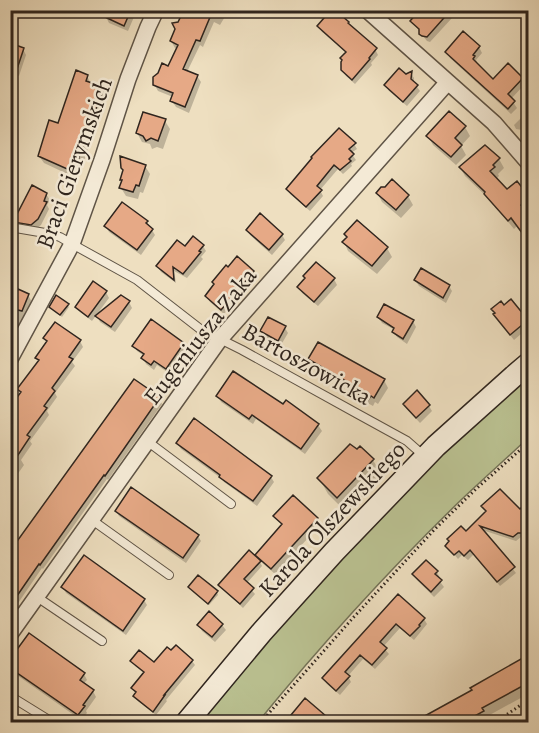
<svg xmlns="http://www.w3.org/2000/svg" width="539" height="733" viewBox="0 0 539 733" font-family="Alegreya,serif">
  <rect width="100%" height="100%" fill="#eedfc0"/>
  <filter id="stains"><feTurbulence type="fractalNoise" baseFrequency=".00333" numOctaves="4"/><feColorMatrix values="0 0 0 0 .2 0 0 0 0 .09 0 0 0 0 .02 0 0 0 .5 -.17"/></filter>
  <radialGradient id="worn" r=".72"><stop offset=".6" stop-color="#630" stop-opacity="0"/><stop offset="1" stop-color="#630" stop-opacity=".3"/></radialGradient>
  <!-- green -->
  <path fill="#bac191" stroke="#747358" stroke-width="1.5" d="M528,374V438C506,459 483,479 461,500C389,570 321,645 258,722H195L397,494Z"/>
  <!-- shadow -->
  <path fill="#0003" d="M109,10H137L128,31L109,23L106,17Z
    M186,10H229L220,25L214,22L203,47L200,45L187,72L197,76L201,82L189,113L176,107L172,101L173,97L158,91L154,84L169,68L178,49L175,48L171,41Z
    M416,10H446L452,18L430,42L427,41L412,22L416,17L414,14Z
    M319,27L375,49L378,55L371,63L372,65L355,84L346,76L342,70L347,53L322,32Z
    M463,33L479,47L482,53L476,60L477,62L476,64L493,81L522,79L525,84L511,99L517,108L511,114L450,58L447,52Z
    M23,49L26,55L19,76L10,73Z
    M411,73L414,78V83L420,91L407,106L389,91L385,85Z
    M87,76L91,84L102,88L107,96L100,116L97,115L86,146L88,149L78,179L44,163L39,156Z
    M528,111V131L516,129L514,125Z
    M165,121L170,129L163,149L157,147L152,149L150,144L142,142L137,133Z
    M465,127L470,136L461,146L466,155L456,165L433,145L428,136Z
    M354,144L357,149L351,153L356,160L351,164L352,166L343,174L338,169L320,190L323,196L310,211L290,194L288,189Z
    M485,147L499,159L504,168L498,174L499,176L496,179L507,191L517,183L528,197V212L526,214L528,217V241L517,226L514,229L488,198L465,176L460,167Z
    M145,166L150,174L143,193L140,192L138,199L126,196L121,188L123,182L122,180Z
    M392,181L408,196L413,205L401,218L382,202L377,193L386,188Z
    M46,194L50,200L47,205L49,209L41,225L35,230L10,226V216L17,219Z
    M147,222L155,235L141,255L109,232L106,226Z
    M357,222L387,248L392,257L377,274L348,251L344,242Z
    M247,231L282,235L285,240L272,255L251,236Z
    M528,244V257L523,248Z
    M203,246L206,251L201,257L203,259L187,278L174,271L176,283L161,272L158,267L185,248Z
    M253,272L256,277L224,314L210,302L206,296Z
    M334,279L337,285L318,306L302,293L299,287Z
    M415,280L449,286L452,291L446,303L419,286Z
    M106,292L109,298L92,321L80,312L76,307Z
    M10,295L16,297L28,295L32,302L26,318L23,317L18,330L10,327Z
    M511,301L528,324V328L514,340L498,320L504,307Z
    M129,302L132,308L115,332L100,322L97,316Z
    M67,305L69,307L62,317L51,307Z
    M378,317L413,321L416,327L407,344L397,337L394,332L395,330L382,323Z
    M285,328L288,333L281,345L265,337L261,331Z
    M45,338L80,341L83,347L72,362L75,366L55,393L57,397L47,411L49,415L30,441L32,444L21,460L24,465L10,485V411L22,394L19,389L39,362L37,358L47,343Z
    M183,344L186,349L170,374L157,365L154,370L146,364L143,358L144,356L137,351L134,346Z
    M310,359L384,380L388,388L378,404L375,402L373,406L360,399L356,391L314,367Z
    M218,396L283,407L318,425L322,431L305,454L256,419L253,424L221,402Z
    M159,398L162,404L108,480L107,479L43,569L42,568L10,615V554Z
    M405,405L429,406L432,411L420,423L408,410Z
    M178,444L271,477L274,482L257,506L224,482L222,479L181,449Z
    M360,448L373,460L382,476L347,513L328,494L319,478Z
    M132,490L198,536L201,541L186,563L119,516L116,511Z
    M528,503V530L525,533V538L521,537L516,541L482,530L516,573L500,586L474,554L468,560L462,555L458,559L447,546L466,533L487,513L483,506L520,511Z
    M275,516L317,519L320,525L275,574L260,561L257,555L283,526Z
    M260,562L262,566L246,584L255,594L243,608L223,589L220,585Z
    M437,572L440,578L438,579L444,587L434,597L417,580L414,575Z
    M63,587L144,600L147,605L126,635L66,593Z
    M190,587L217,592L218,595L209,605Z
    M398,596L424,619L427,624L414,640L400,628L383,647L389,654L375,669L363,659L348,676L351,682L340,695L327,684L324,679Z
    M199,625H222L226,630L215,642L202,631Z
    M528,654V694L486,717L487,720L483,722H419L474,691L527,658L526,655Z
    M132,661L155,664L192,661L195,665L166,700L167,701L156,715L138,701L135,696L136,694L133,689L145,674L135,666Z
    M10,662L84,674L87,680L83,684L93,691L96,697L86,711L87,713L81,720L11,671Z
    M110,714L122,722H105L106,717Z"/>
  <!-- building -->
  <path fill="#e6a986" stroke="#2f251e" stroke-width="1.5" d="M90,10H131L124,26Z
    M184,10H213L200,41L196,40L183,69L198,75L185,107L170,101L173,93L153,85V77L158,73L162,63L168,66L178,45L170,41L175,29L172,23L178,22Z
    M331,10H335L349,22L348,23L377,48L369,58L370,59L352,80L341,70V62L342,60L340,58L346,52L317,26Z
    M420,10H451L427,37L422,36L419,34V29L410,21Z
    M463,31L480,46L473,55L475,56L473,59L493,79L508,63L523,78L508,94L515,101L508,109L445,52Z
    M10,43L24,48L13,81H10Z
    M399,68L406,74L412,71L411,79L418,85L403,102L384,85Z
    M76,70L88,75L86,81L104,87L96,109L93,108L82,139L85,140L74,172L38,156L49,120L58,123Z
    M449,111L466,126L455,138L462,145L451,157L426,136Z
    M143,112L166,119L158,141L151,138L146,141L143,136L136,133Z
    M339,128L356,143L349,149L354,154L349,159L351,161L340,170L334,165L317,186L322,190L306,207L286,189L312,158L311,157Z
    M485,145L500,158L493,165L495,167L490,171L507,189L517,181L528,195V199L521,205L528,214V241L511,218L508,221L484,194L485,192L459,167Z
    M120,156L146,165L139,186L136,185L133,192L119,188L122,180H120L123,170L121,168Z
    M392,179L409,195L396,210L376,193L381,187H385Z
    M32,185L47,193L44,201L47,202L38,219L31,225L13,222Z
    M122,202L148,221L146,223L153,229L137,250L104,226Z
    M260,213L283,234L269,250L246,230Z
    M357,220L388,247L372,266L342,242L347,237L344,234Z
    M193,236L204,245L199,251L201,252L183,274L173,267L174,280L156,266L177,240L185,246Z
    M237,256L254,271L221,310L205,296L214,284L212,282L226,265L228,267Z
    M316,262L335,278L314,302L297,287L305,278L303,276Z
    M421,268L450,285L443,298L414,280Z
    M93,281L107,291L88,317L75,307Z
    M18,289L29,294L22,311L10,308V294L15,295Z
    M56,295L69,304L60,315L49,307Z
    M121,295L130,301L111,327L95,316Z
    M511,299L528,320L510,335L493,314L495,313L491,309L501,301L504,305Z
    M384,304L414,320L403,339L392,332L394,328L377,317Z
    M268,317L286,326L278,341L260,331Z
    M151,319L184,343L166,369L154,361L151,365L141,358L144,354L132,346Z
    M55,322L81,340L69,357L73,359L52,388L55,391L44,406L47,408L27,435L30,437L10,467V407L21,392L17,389L39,360L35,358L47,341L43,338Z
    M318,342L385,379L374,398L371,396L368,400L354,391L356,387L308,359Z
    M233,371L283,404L286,400L319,424L301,449L252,415L249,419L216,396Z
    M134,379L160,397L105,476L104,475L40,565L39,564L10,606V551Z
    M417,390L430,405L416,418L403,404Z
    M194,418L272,476L253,501L219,477L220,475L176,443Z
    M350,444L357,449L360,446L374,459L337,498L317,478Z
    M131,487L199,535L183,558L115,511Z
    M500,489L520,509L528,501V523L523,528V533H518L513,537L480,526L515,567L497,582L470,550L464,556L459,551L454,555L445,546L449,541L447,539L461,526L466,531L486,511L481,506Z
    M293,495L318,518L271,569L255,555L282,524L273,516Z
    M249,550L261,561L244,579L254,588L240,604L218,585Z
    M84,555L145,599L123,631L61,587Z
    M426,560L438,571L435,574L442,580L431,592L412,574Z
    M198,575L218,591L208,604L188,587Z
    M398,594L425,618L419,625L420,626L410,636L396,624L380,642L387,648L372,665L360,655L345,672L350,676L336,691L322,678Z
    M209,611L223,624L212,637L197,625Z
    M29,633L85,673L80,680L94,690L83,705L85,706L78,715L10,668V659Z
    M176,645L193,660L164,695H165L153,712L133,696L136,692L131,688L144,672L130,661L139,650L154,662L167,647L171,650Z
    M528,655V683L482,708L484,711L462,723H412L472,690L470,688Z
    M305,698L319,710L334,723H300L291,715Z"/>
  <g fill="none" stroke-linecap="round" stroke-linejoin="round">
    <!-- lane casing -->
    <g stroke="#5f5446" stroke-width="10">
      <path id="lane" d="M10,227L45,233L60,237L72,244L137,280L204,332L220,339L242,350L356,413L407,441L424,456
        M147,441L231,504
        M92,520L169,575
        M37,597L102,641
        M10,696L52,722"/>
    </g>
    <!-- street casing -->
    <g stroke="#5f5446" stroke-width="18">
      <path id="street" d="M367,10L494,123L528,162
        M10,359L72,244L102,160L128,79L148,27L156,10
        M10,634L220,339L447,83"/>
    </g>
    <!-- secondary casing -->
    <g stroke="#2f251e" stroke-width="24">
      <path id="secondary" d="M187,722L261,633L334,552L436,446L514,376L528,364"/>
    </g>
    <!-- path -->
    <path stroke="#2f251e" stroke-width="3" stroke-dasharray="1.5 3" stroke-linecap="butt" d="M261,722L352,619L434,530L476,489L528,443
      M496,722L528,700"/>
    <!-- lane -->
    <use href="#lane" stroke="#f4ead6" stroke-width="8"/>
    <!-- street -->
    <use href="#street" stroke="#f4ead6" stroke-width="15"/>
    <!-- secondary -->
    <use href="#secondary" stroke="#f4ead6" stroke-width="21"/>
  </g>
  <g text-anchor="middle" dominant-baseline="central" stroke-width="5" stroke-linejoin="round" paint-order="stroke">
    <!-- street labels -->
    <g font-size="24" fill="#2f251e" stroke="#f4ead6">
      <text transform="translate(74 163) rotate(-70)">Braci Gierymskich</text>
      <text transform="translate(200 336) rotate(-52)">Eugeniusza Zaka</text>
      <text transform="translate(307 364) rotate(29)">Bartoszowicka</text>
      <text transform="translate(332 519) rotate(-47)">Karola Olszewskiego</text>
    </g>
  </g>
  <!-- margin -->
  <rect width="539" height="733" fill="none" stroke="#eedfc0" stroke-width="36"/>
  <rect x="12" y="12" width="515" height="709" fill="none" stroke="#2f251e" stroke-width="3"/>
  <rect x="18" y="18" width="503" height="697" fill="none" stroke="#2f251e" stroke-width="1.5"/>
  <rect width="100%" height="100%" filter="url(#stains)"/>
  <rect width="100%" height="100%" fill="url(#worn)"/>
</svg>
